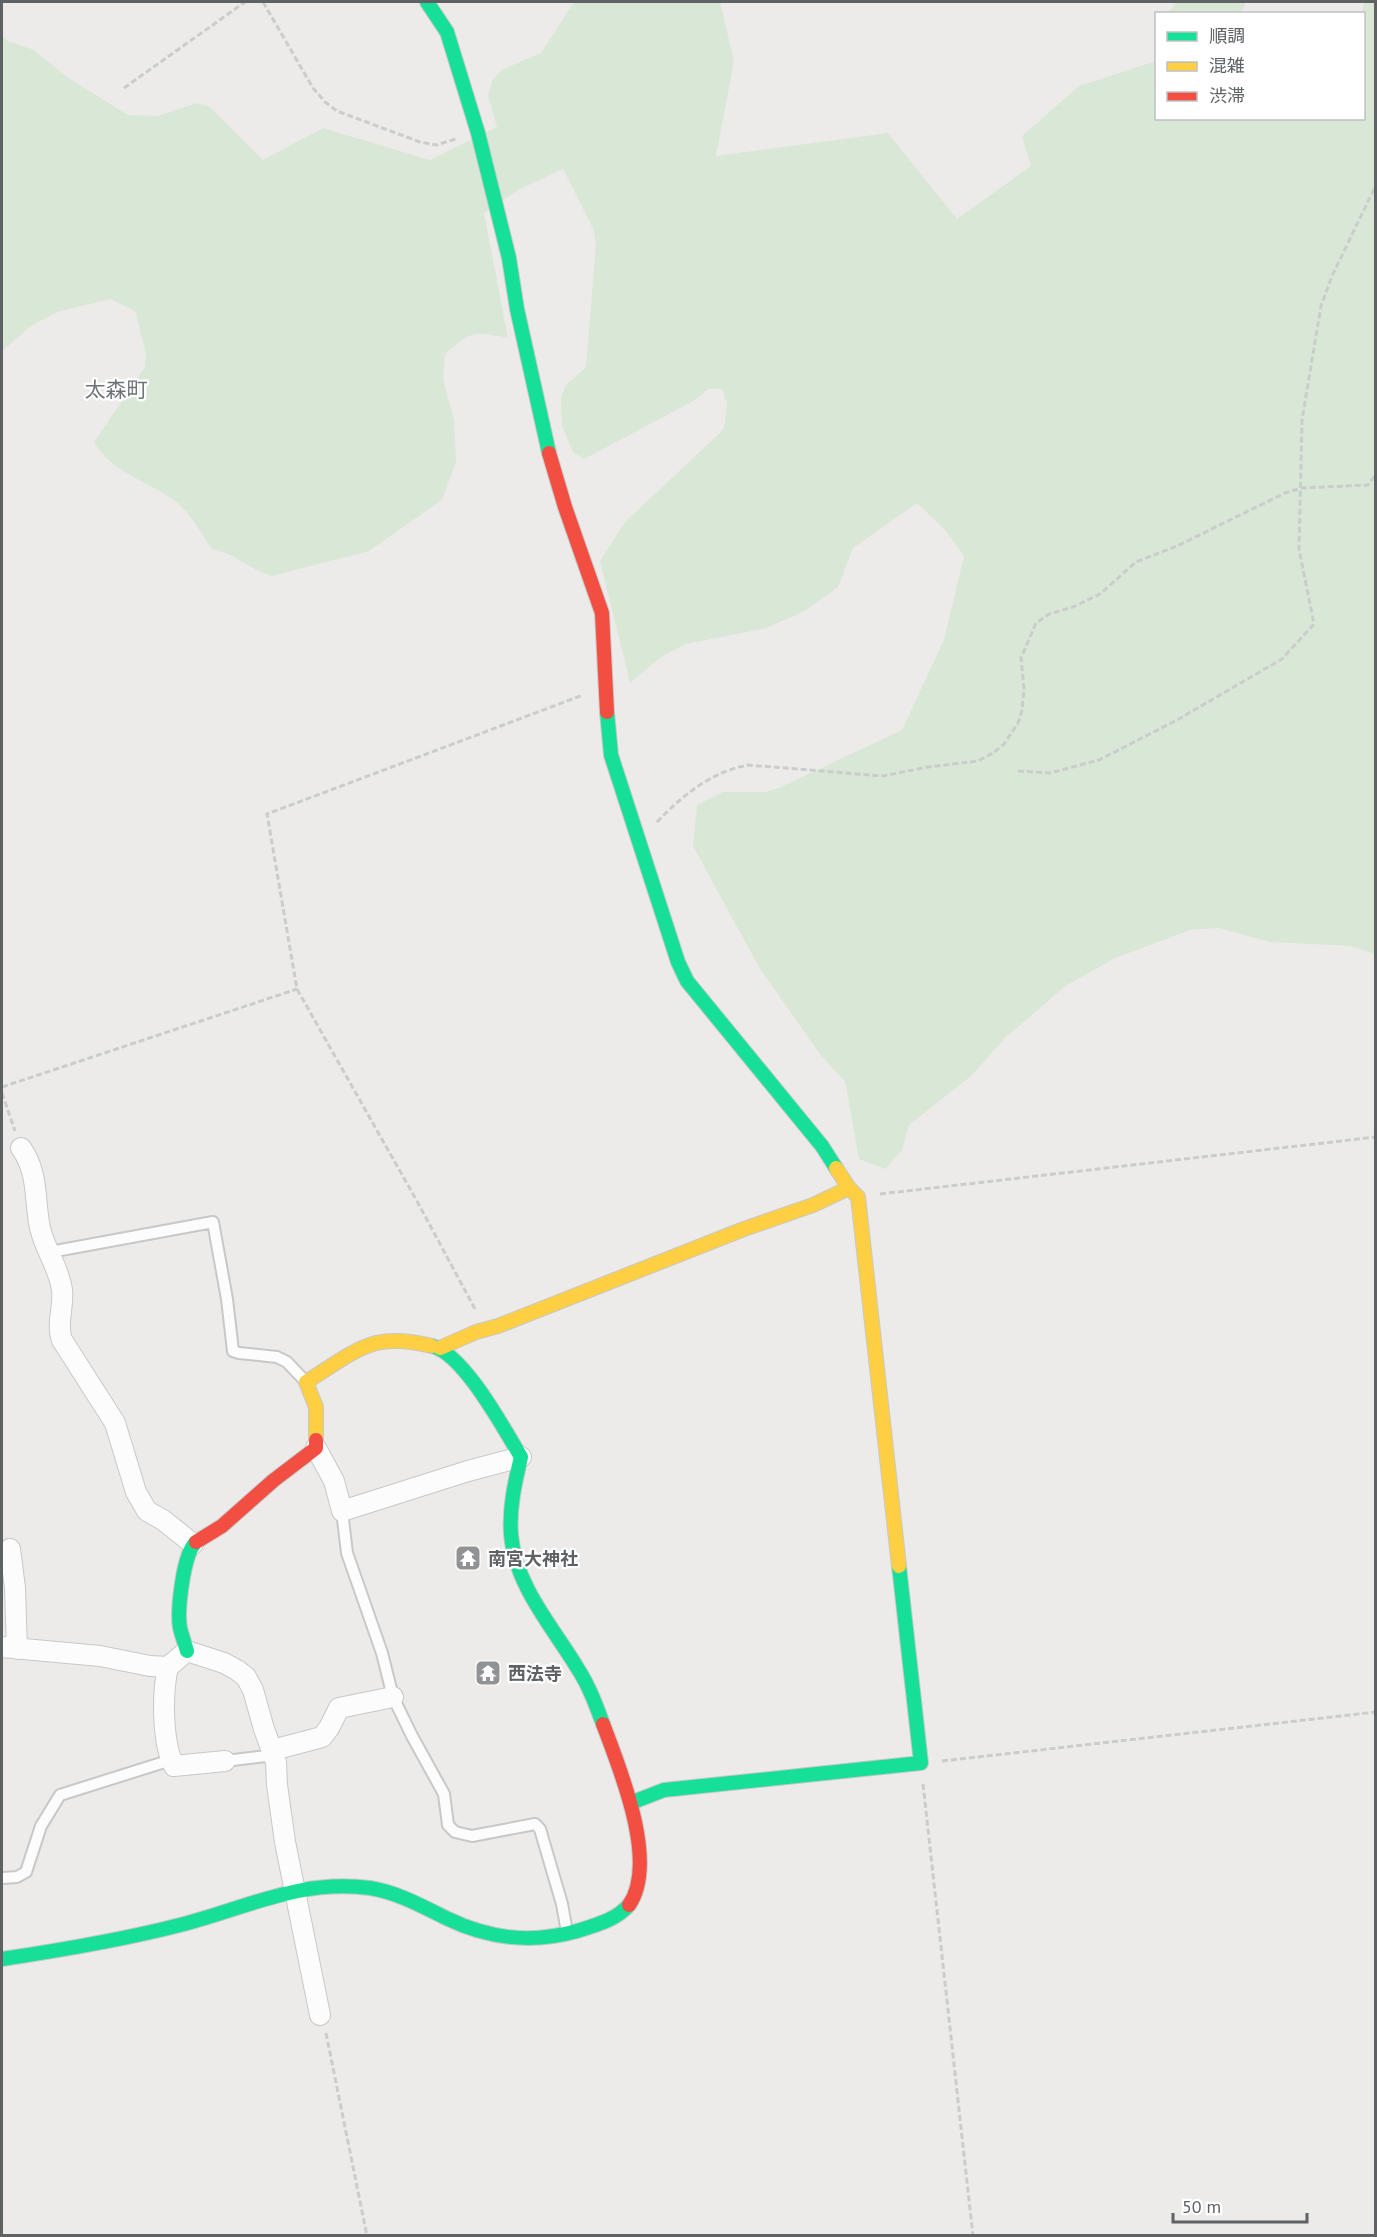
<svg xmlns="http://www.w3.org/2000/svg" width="1377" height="2237" viewBox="0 0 1377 2237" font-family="'PT Sans','Noto Sans JP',sans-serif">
  <rect width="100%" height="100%" fill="#edebe9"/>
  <!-- green -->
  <path fill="#d9e7d6" d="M574,2H720L734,61L716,156L888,133L957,219L1031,166L1022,136L1079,86L1156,61V118H1364L1362,13L1364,2H1375V954L1351,946L1270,942L1218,928L1190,930L1115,958L1067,985L1006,1037L971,1076L909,1125L902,1150L885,1169L859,1159L845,1081L822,1057L760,969L693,846L697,805L723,792H766L779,788L902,730L944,640L964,556L945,530L917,503L853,548L838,587L805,611L766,628L686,644L661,657L630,683L600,561L625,522L724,429L727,403L722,389H708L697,399L584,459L573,452L562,426L561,398L565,386L586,367L596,245L594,231L563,169L520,189L484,213L508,338C473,332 472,330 445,354L443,379L454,420L456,462L442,500L369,551L272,576C250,570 235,553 212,549C203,536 190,513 178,503C151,482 112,474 94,442L145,367L146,354L135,311L110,299L57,312L31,326L2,351V36L8,41L34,50L67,77L128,115L157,116L197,103L210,107L263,160L323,128L430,160L497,127L488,96L492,81L501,70L541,53Z
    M1177,2H1246L1241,13H1167Z"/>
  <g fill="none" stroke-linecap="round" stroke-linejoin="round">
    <!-- lane casing -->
    <g stroke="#c8c8c8" stroke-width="14">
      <path id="lane" d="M50,1252L213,1222L227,1299L233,1351L239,1353L277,1357L287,1362L305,1381
        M342,1511L347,1553L382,1653L393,1697L412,1736L444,1794L448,1825L455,1832L472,1836L535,1824L540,1829L562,1904L567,1932
        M225,1761L274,1755
        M2,1878L17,1877L26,1872L41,1826L60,1795L171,1760"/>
    </g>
    <!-- street casing -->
    <g stroke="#c8c8c8" stroke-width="22">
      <path id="street" d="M21,1148C39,1173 34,1200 40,1228C45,1250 59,1267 62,1290C64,1307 56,1324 62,1340L115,1423L136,1492L147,1511L163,1520L193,1544
        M316,1448L334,1481L342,1511L468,1471L521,1457
        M10,1549L15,1588L17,1649
        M2,1647L100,1656L150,1666L168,1667L187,1651L224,1663L237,1670L246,1677L253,1690L264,1729L276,1762L277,1785L285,1842L320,2015
        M168,1667C162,1693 162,1742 174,1766L225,1761
        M273,1750L322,1737L329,1728L339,1708L393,1697"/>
    </g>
    <!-- fast casing -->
    <g stroke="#c7c8c8" stroke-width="16">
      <path id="fast" d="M427,2L447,32L478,133L509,258L517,309L549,453
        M607,712L611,755L678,962L687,981L822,1146L836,1168
        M432,1346C464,1354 504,1429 521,1457C515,1482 509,1508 511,1534C515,1586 553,1627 578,1669C589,1686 596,1705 603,1724
        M187,1651C185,1644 182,1636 180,1628C177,1611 183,1554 196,1542
        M633,1802L664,1790L921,1763L899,1566
        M2,1959C62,1950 122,1940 180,1925C247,1908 298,1879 370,1888C396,1892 422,1906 446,1918C489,1939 531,1944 577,1931C596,1925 616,1920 629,1905"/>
    </g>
    <!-- slow casing -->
    <g stroke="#c7c8c8" stroke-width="16">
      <path id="slow" d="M849,1188L858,1197L899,1566
        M440,1348L476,1332L498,1326L744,1229L813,1205L849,1188L836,1168
        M316,1440V1407L306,1382C328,1369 351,1350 376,1343C393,1339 416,1342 432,1346"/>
    </g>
    <!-- jam casing -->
    <g stroke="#c7c8c8" stroke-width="16">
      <path id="jam" d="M549,453L565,507L602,613L607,712
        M196,1542L222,1526L274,1480L316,1448V1440
        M603,1724C619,1767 659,1862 629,1905"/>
    </g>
    <!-- path -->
    <path stroke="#cacdcb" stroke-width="3" stroke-dasharray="6 3" stroke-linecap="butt" d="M263,2L313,88L325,102L337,111L420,142L436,145L456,139
      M124,88L245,2
      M1018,771L1050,773L1099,760L1177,720L1282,659L1314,624L1299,549L1302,420L1321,306L1332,276L1376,185
      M657,822C683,795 711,772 748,765L883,776L928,767L978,761L993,753L1004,744L1018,723L1022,710L1024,689L1021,658L1036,623L1049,614L1073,607L1100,594L1136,562L1177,546L1285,493L1301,488L1368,485L1376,474
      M2,1087L297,989
      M2,1093L15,1131
      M880,1194L1376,1137
      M475,1309L418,1203L297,989L267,814L583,695
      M942,1761L1376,1712
      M923,1784L973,2236
      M326,2033L367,2236"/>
    <!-- lane -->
    <use href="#lane" stroke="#fcfcfc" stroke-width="10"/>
    <!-- street -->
    <use href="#street" stroke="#fcfcfc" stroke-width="20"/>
    <!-- fast -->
    <use href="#fast" stroke="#16e098" stroke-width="14"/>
    <!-- slow -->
    <use href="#slow" stroke="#ffcf43" stroke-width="14"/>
    <!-- jam -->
    <use href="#jam" stroke="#f24e42" stroke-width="14"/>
  </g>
  <!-- icons -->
  <defs>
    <g id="temple-square" transform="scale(1.35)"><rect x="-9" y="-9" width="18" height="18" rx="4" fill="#909293" stroke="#fff"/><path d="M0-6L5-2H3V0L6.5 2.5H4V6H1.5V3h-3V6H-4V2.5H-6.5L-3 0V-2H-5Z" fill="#fff"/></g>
  </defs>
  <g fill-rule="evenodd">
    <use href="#temple-square" x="468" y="1558"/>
    <use href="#temple-square" x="488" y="1673"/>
  </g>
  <g text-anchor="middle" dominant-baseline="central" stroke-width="4.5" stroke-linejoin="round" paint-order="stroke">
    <!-- poi labels -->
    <g font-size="18" font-weight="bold" fill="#5e6265" stroke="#fff" text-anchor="start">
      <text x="488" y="1558">南宮大神社</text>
      <text x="508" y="1673">西法寺</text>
    </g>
    <!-- quarter labels -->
    <g font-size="21" fill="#6f7477" stroke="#fff">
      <text x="116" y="389">太森町</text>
    </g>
  </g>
  <!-- border -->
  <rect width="1377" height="2237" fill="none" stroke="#5e6265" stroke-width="6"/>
  <!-- legend -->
  <rect x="1155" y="12" width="210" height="108" fill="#ffffff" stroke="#bfc0c1" stroke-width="1.5"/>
  <rect x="1167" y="32" width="30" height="9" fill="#16e098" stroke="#bfc0c1" stroke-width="1.5"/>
  <text x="1209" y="42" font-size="18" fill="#5e6265">順調</text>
  <rect x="1167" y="62" width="30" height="9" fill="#ffcf43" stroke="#bfc0c1" stroke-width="1.5"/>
  <text x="1209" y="72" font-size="18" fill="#5e6265">混雑</text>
  <rect x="1167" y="92" width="30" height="9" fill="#f24e42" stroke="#bfc0c1" stroke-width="1.5"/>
  <text x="1209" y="102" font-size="18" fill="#5e6265">渋滞</text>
  <!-- scale -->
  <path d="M1173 2213v9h134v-9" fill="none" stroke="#5e6265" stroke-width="3"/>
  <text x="1182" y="2213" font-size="18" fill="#5e6265" stroke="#ffffff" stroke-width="4.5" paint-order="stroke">50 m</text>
</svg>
